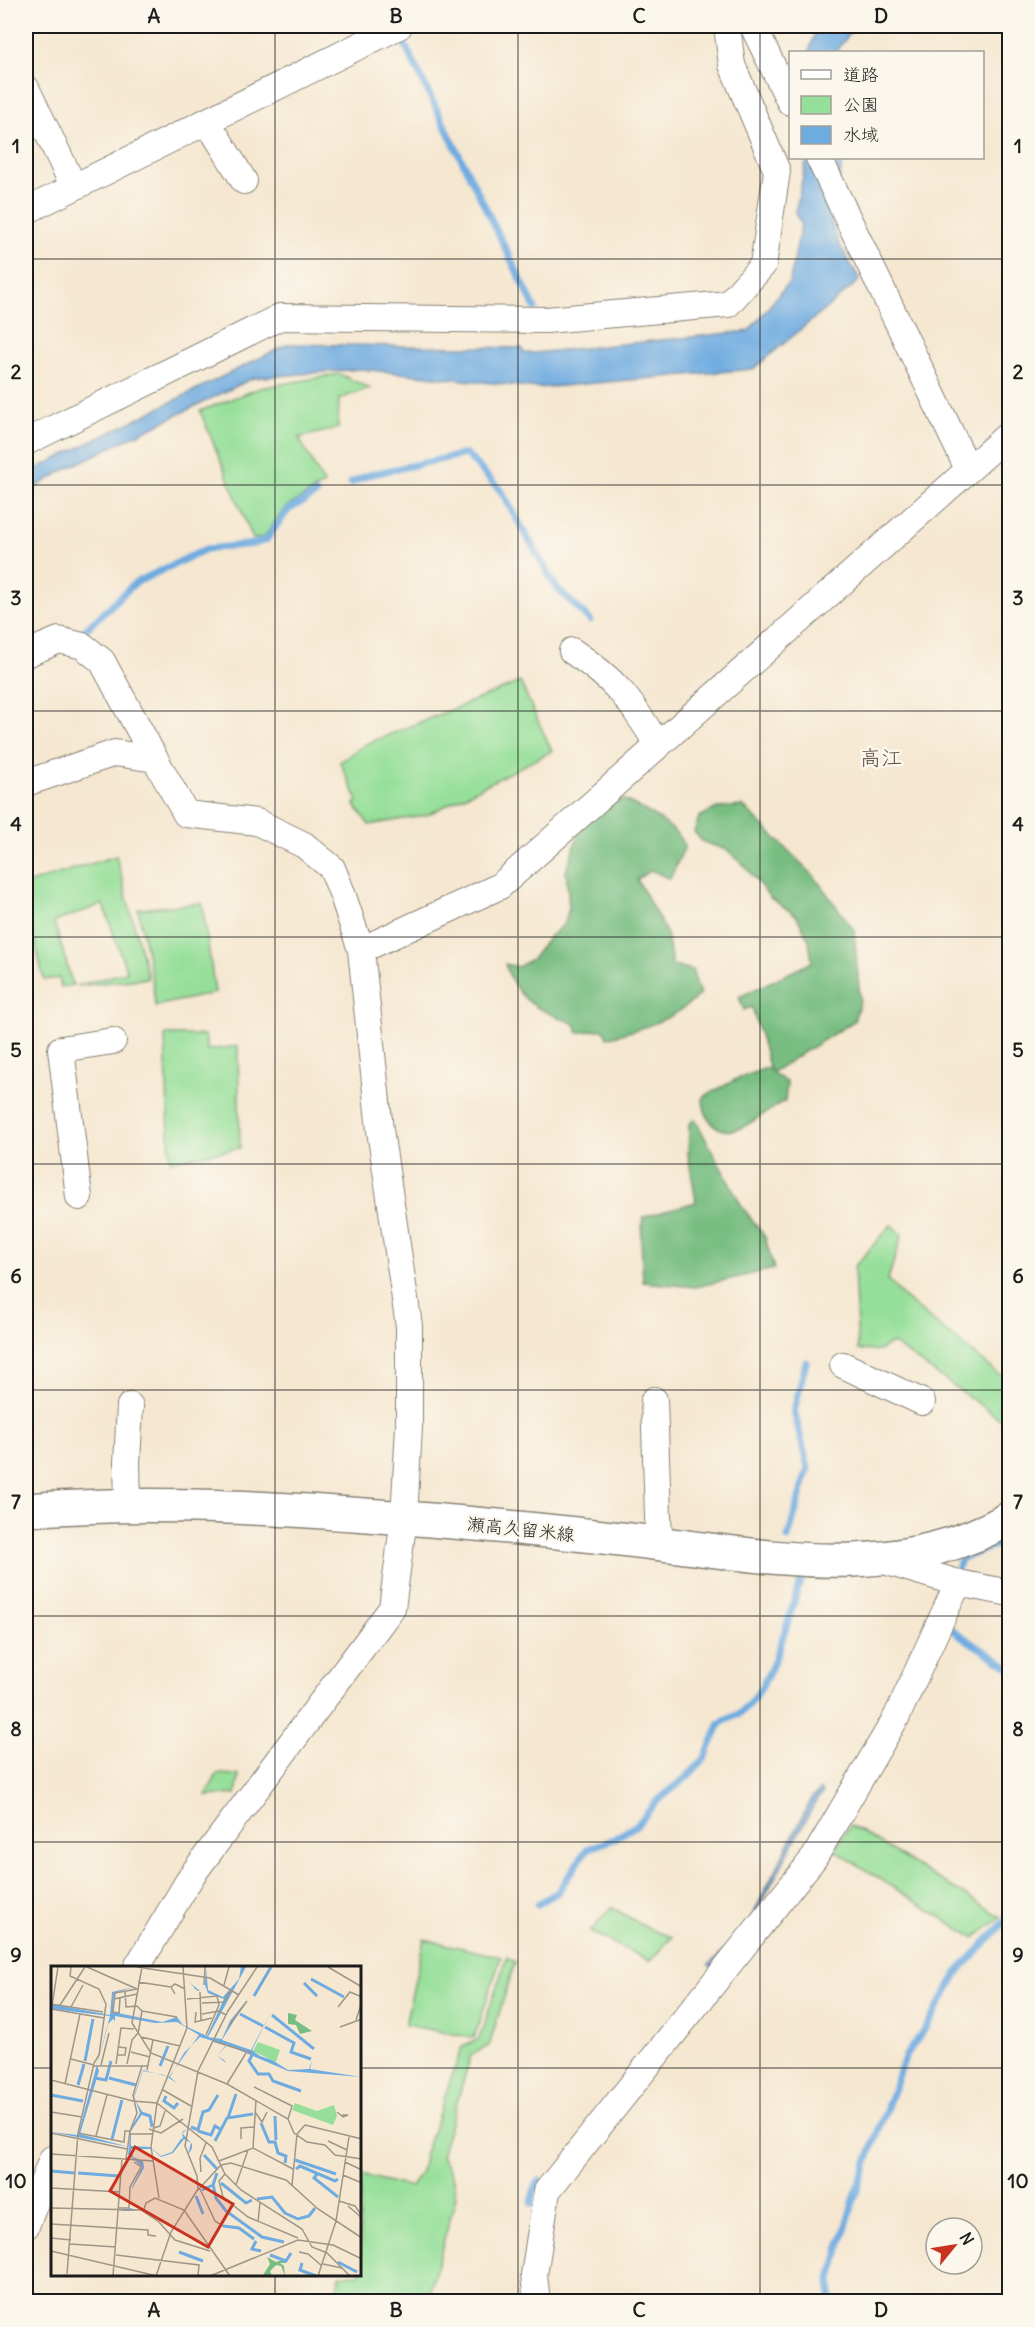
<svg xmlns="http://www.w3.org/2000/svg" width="1035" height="2327" viewBox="0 0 1035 2327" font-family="Delius,'Klee One',sans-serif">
  <rect width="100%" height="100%" fill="#fbf7ec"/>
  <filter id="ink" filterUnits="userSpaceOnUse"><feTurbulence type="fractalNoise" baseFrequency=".0167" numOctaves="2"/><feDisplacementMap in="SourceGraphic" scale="12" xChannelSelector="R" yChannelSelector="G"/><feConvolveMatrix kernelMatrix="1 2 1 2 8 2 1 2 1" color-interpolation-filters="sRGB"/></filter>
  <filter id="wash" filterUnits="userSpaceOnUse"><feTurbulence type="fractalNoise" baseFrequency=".008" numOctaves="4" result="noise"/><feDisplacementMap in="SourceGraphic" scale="24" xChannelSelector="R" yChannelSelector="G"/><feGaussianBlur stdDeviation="1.35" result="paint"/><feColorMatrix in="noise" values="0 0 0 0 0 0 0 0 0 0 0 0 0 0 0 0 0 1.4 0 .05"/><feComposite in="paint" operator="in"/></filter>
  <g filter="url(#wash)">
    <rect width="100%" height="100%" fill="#f5e7d0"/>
    <!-- green -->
    <path fill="#96df9a" stroke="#597e5b" stroke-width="1.5" d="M339,374L370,388L339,399L338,428L299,438L324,484L285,508L264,537L253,539L200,411L260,388Z
      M520,682L552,751L427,815L369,825L354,804L358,801L340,762L366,744Z
      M116,856L148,978L76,986L127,972L103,904L54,922L73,985L61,987L59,978L44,980L26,905V884Z
      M202,903L215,993L155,1006L153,984L138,909Z
      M165,1035H205L207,1050L238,1046L240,1148L170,1161Z
      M891,1225L902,1235L888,1279L903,1297L1009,1382V1425L892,1343L879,1351L858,1350L854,1267Z
      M217,1774L239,1775L236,1794L206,1796Z
      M850,1825L1001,1917L974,1938L834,1850Z
      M611,1907L649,1929L672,1937L650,1961L590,1932Z
      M424,1939L501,1957L474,2038L405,2025Z
      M507,1957L515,1962L489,2046L471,2055L441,2156L452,2175L456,2197L431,2287L432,2301H404L387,2294L336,2293L340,2275L360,2274V2175L411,2187L421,2172L424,2156L462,2047L479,2039Z"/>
    <!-- forest -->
    <path fill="#78be82" stroke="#4a6d4f" stroke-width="1.5" d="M623,799C645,811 674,823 685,846L670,879L651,870L637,879L667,934L672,965L692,970L700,994C674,1021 642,1028 607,1038L604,1029L578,1033L575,1024C538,1009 518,1004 505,964L518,967L533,958L549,937L565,923L569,907L566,871L580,829L596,810Z
      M743,806L813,875L854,930L860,1000L854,1021L772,1072L787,1083L785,1101C775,1106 747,1126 739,1129C715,1136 703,1117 703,1097L737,1079L766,1068L770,1070L752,1007L744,1010L739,997L812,962L809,940L796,915L770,898L745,866L727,850L703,842L694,832L699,817L717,808Z
      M695,1119L743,1208L765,1237L774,1269L696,1287L643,1282L641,1238L643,1217L696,1202L688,1154L689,1124Z"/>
    <!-- water -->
    <path fill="#6eabe0" stroke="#45647e" stroke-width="1.5" d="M817,26H855L836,52H809Z
      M807,158H843C842,174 836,187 833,203C826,232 847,256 860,280L753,369L539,388L361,369L253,378L66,469L26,493V474L288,344L522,348L524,353H534L749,331L790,281L801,224L795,213Z
      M821,1790L823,1793L817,1799L749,1926L713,1968L709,1965L746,1928L813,1796Z"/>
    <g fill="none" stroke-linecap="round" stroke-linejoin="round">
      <!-- stream -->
      <path stroke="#6eabe0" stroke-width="7" d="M401,37L535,308
        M351,483L368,475L466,454L501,491L556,587L590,620
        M83,632L135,583L206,549L254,544L266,540L288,510L316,494
        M788,1538L808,1468L794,1411L806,1362
        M957,1569L962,1558L1010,1540
        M951,1629L1010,1668
        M538,1904L558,1892L587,1849L614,1839L638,1824L655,1803L688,1776L705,1758L720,1723C726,1720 734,1717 740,1713C772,1689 789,1617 801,1579
        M532,2204L534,2188L540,2181
        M830,2302L831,2279L856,2192L906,2055L927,2026L958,1972L1010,1916"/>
    </g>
  </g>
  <g filter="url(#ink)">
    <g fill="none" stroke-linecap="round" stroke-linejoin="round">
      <!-- minor casing -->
      <g stroke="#888276" stroke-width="28">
        <path id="minor" d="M753,26L790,102
          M26,88L74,187
          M207,121L244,181
          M819,158L968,469
          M26,211L399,26
          M26,442L280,317L546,320L728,304L763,265L777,171L732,65L727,26
          M572,651C617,681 630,700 658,745
          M26,654L59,640L83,646L102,661L155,759
          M26,783L115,753L155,759L186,814L257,822L304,845L332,868L342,893L361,950L380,1130L409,1326V1427L404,1518L392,1608L192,1875L137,1967
          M361,950L500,886L1010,433
          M79,1197L61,1049L113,1041
          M843,1365L922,1402
          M654,1400L659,1544
          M128,1504L127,1463L130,1406
          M881,1560L958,1583L1010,1593
          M26,2226L52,2159
          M537,2302L534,2275L547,2191L814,1858L897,1716L958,1583"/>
      </g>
      <!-- major casing -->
      <g stroke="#888276" stroke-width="36">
        <path id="major" d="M26,1510C151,1500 279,1508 405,1518C482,1524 561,1532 638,1541C764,1555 892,1586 1010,1518"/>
      </g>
      <!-- minor -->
      <use href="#minor" stroke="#fff" stroke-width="26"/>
      <!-- major -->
      <use href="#major" stroke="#fff" stroke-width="33"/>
    </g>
  </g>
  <!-- grid -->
  <path fill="none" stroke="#1c1c1c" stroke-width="1.5" stroke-opacity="0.55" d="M275,26V1967M518,26V2302M760,26V2302M26,259H1010M26,485H1010M26,711H1010M26,937H1010M26,1164H1010M26,1390H1010M26,1616H1010M26,1842H1010M26,2068H52M360,2068H1010M275,2274V2302"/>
  <g text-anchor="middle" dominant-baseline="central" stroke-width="5" stroke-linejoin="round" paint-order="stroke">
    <!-- street labels -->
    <g font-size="18" fill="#1c1c1c" stroke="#fbf7ec">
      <text transform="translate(521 1529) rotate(6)">瀬高久留米線</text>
    </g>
    <!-- quarter labels -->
    <g font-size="21" fill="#5f4e45" stroke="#fbf7ec">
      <text x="881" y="757">高江</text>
    </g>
  </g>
  <!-- overview -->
  <g transform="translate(51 1966)">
    <rect width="310" height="310" fill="#f5e7d0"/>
    <path d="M207,76L229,84L225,96L202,85ZM244,137L266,145L283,139L286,150L282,159L241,144Z" fill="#96df9a"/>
    <path d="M237,47L246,49L244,54L261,65L249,68L245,59L237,58ZM216,291L225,296L231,294L236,297H229L233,300L234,310L230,300L225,299L219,305L221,310L212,309L219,298Z" fill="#78be82"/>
    <path d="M155,1L157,24L172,31L188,13L190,1H195L157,71L171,73L179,55L195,35L171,74L200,84L219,48L201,84L209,90L221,94L237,104L258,103L261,95L259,103L310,111L237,105L176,79L166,90L173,94L175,97L151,138L175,97L166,90L175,79L149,71L133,87L119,111L126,117L113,109L92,105L83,132L92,147L80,165V180L99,181L110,190L121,186L130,173L132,172L131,167L132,165L136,164L131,167L141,178V182L139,186L137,188L140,177L133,173L122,187L110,191L101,183H80L82,191L92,195L93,202L81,223L80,242L85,245H69L80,242L81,221L91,201L77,188L78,181L0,166L27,169L59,50L0,43V38L59,49L61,26L83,21L63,27L62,46L111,56L126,51L132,59L156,70L173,33L157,27L154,19L149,25H147L143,22V21L138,16L134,15L138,16L149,25L154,19ZM64,50L104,57L126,56L148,69L118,111L92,104L83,130L89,147L80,162L78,181L29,168L48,105L46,99L56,63L61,64L56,63V59L62,53L64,55Z" fill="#6eabe0" fill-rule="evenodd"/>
    <path fill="none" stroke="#6eabe0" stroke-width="3" d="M260,13L293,31M253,17L266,30M203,30L220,1M189,48L212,60M221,49L263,83M214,61L243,77L240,86L260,93M201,89L198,95L207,108H218L222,115L250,125M34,95L42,53M109,100L117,80M44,112L55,114L60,95M58,112L85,119M27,119L33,98M0,129L32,135M115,130L113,135L123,142L127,137M90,147L99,150L101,161M224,150L225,174M177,152L185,128M210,157L218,176H224L227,187L235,190L234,197M140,161L147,164L152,146L158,144L167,129M147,165L160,169L164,160L169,163M61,173L71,134M164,175L176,152L202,148M153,189L166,203M244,194L285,208M245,203L249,200L284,215L287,213M0,205L23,207M27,207L68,210M266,208L263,212L287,231M170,217L195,237L201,234M162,218L165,232L175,245L211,271L233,276M151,224L162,219L166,207M145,230L152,248M206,233L221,231L234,247L247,253L258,250L264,242M172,260L188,262L203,273M205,275L201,283L210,285M128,286L152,295M219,289L235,295L240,287M287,296L306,306M251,297L249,304L265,310"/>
    <path fill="none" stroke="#9e9688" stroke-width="1.5" d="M36,1L86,23M86,1L159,12L188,29M91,1L81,57L100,87L176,118L237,153L243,167L256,176L274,179L284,189L311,193M277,1L311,21M87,16L120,21M153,19L154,1M173,19L178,1M74,25L75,41L86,40M149,26L150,54M124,28L120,21L124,18L134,23M69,32L68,47L62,46L64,27L86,23M63,33L86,28M136,33L166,30L168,39L155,69M151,37L173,36L180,24M0,38L52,46M9,39L34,1M1,40L7,1M86,40L91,45L126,51M20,41L32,19M287,41L299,26L311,31M0,43L53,52M145,46L144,56L161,52M151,48L168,45L175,49M305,54L311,36M178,60L196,35M289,61L311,53M87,68L91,45M90,71L129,80M162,75L200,87M80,86L99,91M67,89H74L75,82L68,81M20,93L43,99M65,98L70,62L83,63M76,98L81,74L87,67M50,99L58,67M43,100H97M96,104L102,74M0,114L82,135L106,137M14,118L29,48M176,118L195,87M203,121L241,140L237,153M112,124L140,140M106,137L161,181L174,208L190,224L251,263L261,281L276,287L299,310M0,146L31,151M204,146L211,156L216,146M286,146L292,151L297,149H291M254,159L311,173M103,162L109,160L114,145M98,163L110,167L132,153M0,167L76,183M27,167L73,176L74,165H79M79,168H102M45,170L56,129M190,173V162L203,161M277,175L296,184M202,182L205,134M0,188L102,195M75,193L79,165L86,147L82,129L91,100M168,195L202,182L242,203M294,196L311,204M150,206L149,192L155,177M174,208L168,215L172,231L197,251L247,272M292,209L311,217M185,219L197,184M241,219L246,168L254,159M0,222L69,226M149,223L164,255L172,260M146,225L170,199L180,197L235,214L267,243L311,272M108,232L100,181L106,137L136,62L132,1M288,235L304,240L311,250M297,240L311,252M0,242L90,244L108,256L124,274L159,285M68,242H78L79,221L90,201L83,196M92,246L95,237L104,232L133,244L179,310M207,256L209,236M0,258L97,264V269L105,270M0,272L20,274M19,278L65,281M0,285L106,310M248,286L257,288L271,300M65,289L148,299L147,310M272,298L291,302M16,308L27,167L43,97L48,89L55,38L48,23L19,10L20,1M62,310L71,193M105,310L120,266L147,223L146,210L134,180L147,105L177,45L206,1M159,310L247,274L282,279L311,293M267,310L285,255L298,171"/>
    <path fill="#c8321e" fill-opacity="0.15" stroke="#c8321e" stroke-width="3" d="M84,181L182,238L157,281L59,225Z"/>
    <rect width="310" height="310" fill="none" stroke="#1c1c1c" stroke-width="3"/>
  </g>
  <!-- margin -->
  <rect width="1035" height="2327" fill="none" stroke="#fbf7ec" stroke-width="66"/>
  <!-- legend -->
  <rect x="789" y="51" width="195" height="108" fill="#fbf7ec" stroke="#a29f99" stroke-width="1.5"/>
  <rect x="801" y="70" width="30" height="9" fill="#ffffff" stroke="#a29f99" stroke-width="1.5"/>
  <text x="843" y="81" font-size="18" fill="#1c1c1c">道路</text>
  <rect x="801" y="96" width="30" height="18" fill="#96df9a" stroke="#a29f99" stroke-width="1.5"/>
  <text x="843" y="111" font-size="18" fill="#1c1c1c">公園</text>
  <rect x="801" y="126" width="30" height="18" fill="#6eabe0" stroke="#a29f99" stroke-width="1.5"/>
  <text x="843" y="141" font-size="18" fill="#1c1c1c">水域</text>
  <!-- north arrow -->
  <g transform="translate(954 2246) rotate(60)"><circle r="28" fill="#fbf7ec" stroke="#a29f99" stroke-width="1.5"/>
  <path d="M0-4.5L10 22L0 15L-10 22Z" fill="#c8321e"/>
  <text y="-9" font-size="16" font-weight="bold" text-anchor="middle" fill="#1c1c1c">N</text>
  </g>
  <rect x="33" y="33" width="969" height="2261" fill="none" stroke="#1c1c1c" stroke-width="2"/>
  <g font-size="20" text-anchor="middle" font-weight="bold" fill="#1c1c1c">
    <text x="154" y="23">A</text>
    <text x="396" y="23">B</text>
    <text x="639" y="23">C</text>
    <text x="881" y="23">D</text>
    <text x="16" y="153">1</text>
    <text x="1018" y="153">1</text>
    <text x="16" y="379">2</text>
    <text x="1018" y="379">2</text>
    <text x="16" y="605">3</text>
    <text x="1018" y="605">3</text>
    <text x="16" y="831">4</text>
    <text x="1018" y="831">4</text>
    <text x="16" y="1057">5</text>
    <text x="1018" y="1057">5</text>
    <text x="16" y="1283">6</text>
    <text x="1018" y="1283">6</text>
    <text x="16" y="1509">7</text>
    <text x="1018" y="1509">7</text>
    <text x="16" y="1736">8</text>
    <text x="1018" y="1736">8</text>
    <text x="16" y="1962">9</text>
    <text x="1018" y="1962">9</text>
    <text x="16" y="2188">10</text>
    <text x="1018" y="2188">10</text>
    <text x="154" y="2317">A</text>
    <text x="396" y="2317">B</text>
    <text x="639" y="2317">C</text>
    <text x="881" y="2317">D</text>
  </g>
</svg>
